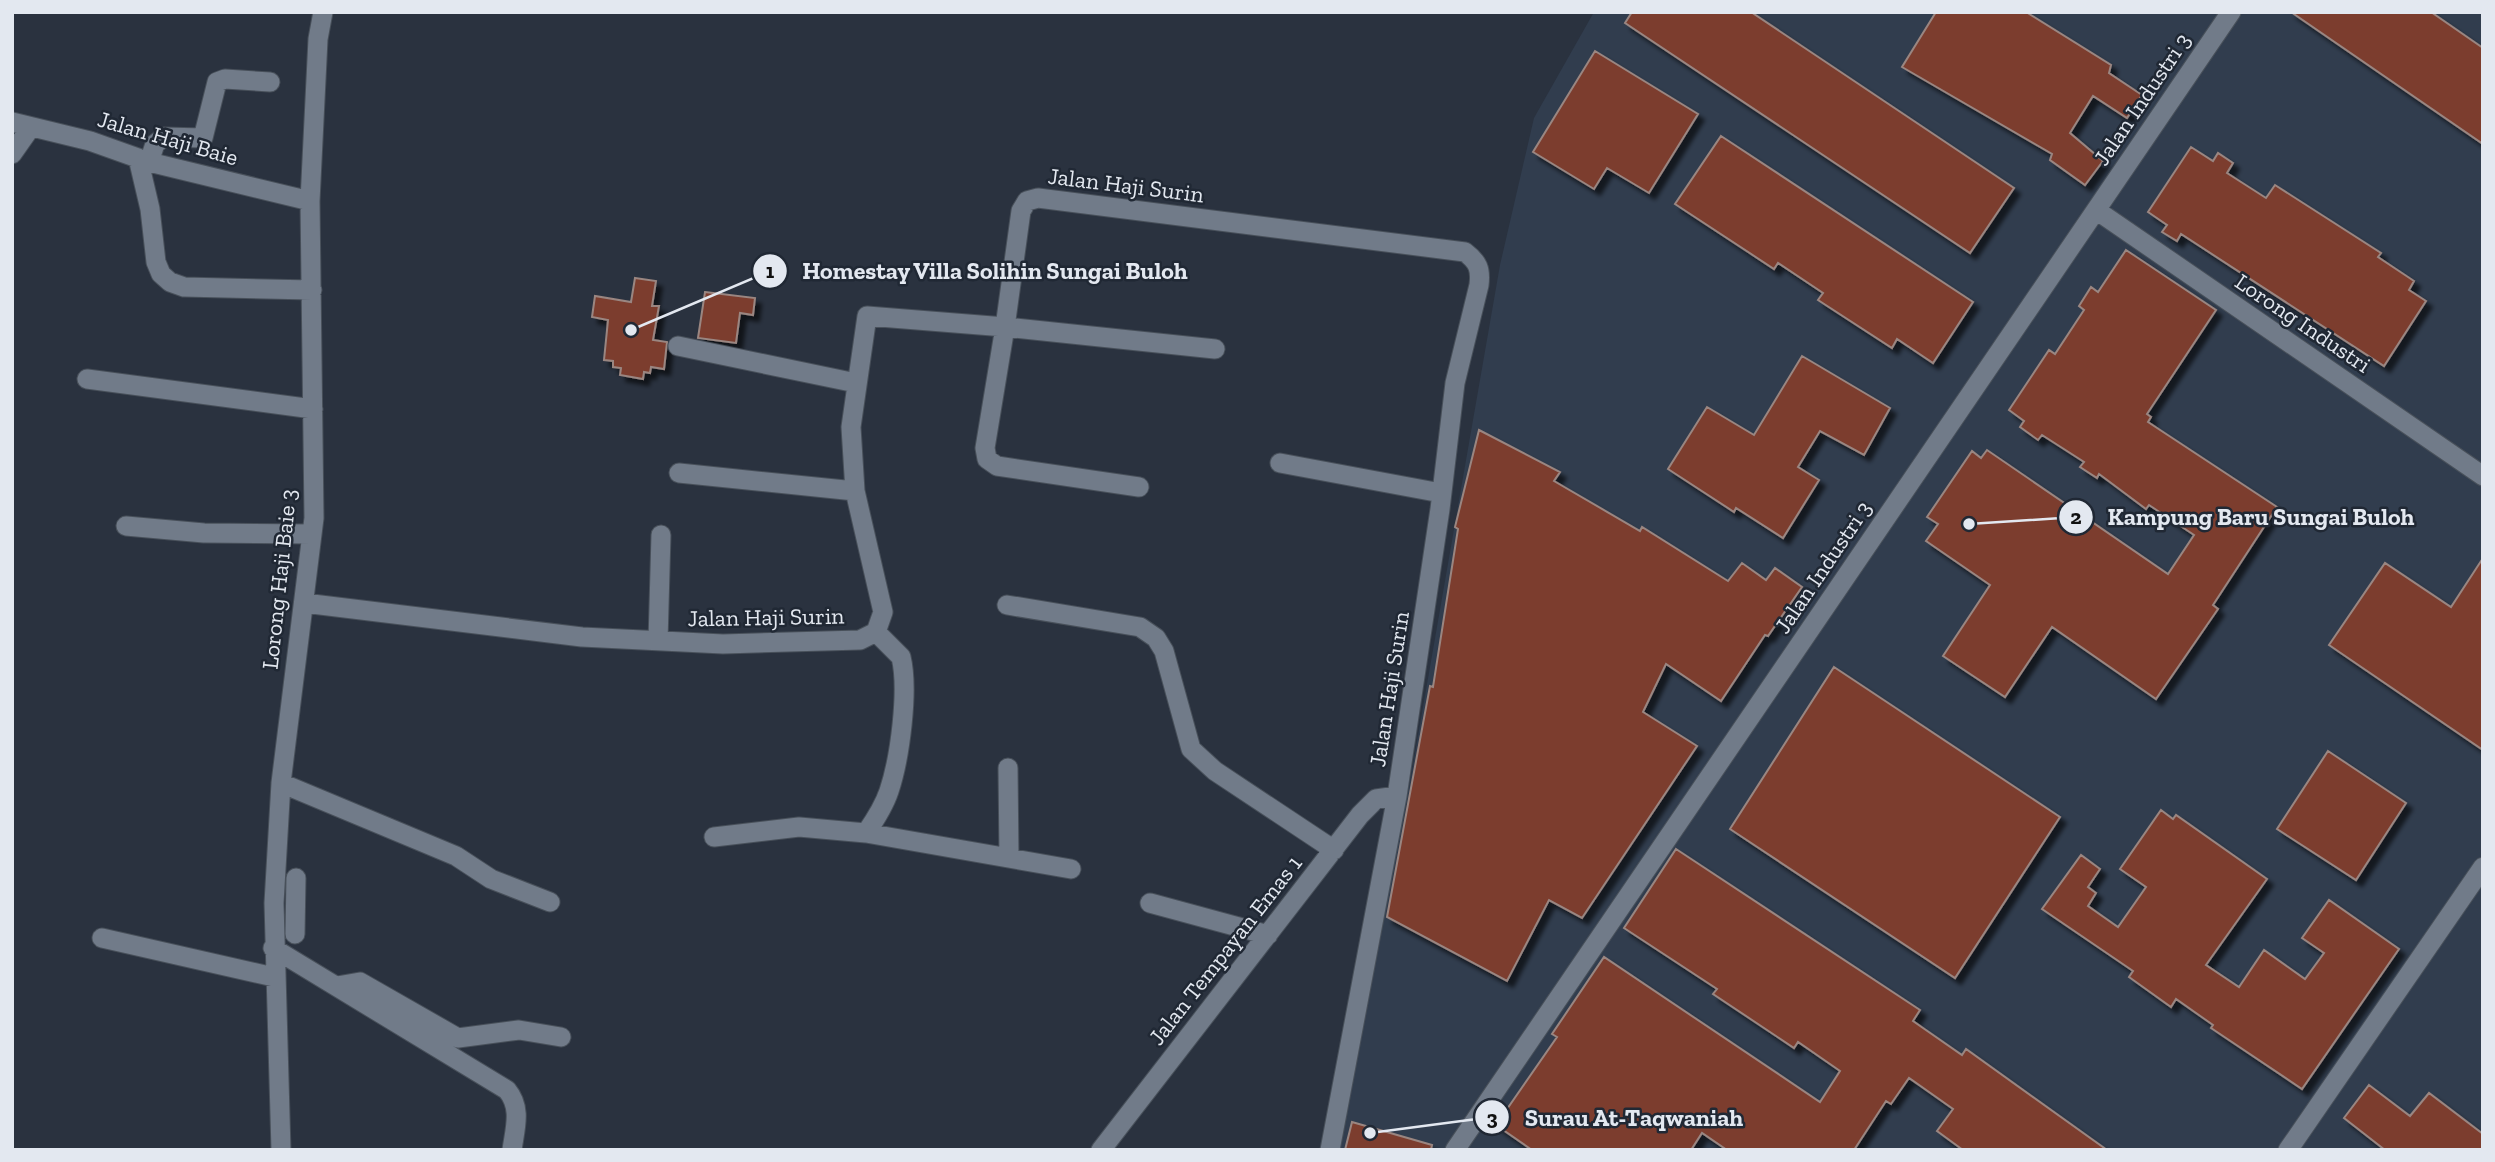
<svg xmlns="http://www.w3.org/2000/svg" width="2495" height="1162" viewBox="0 0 2495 1162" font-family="'Zilla Slab',serif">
  <defs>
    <filter id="shadow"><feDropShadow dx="6" dy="6" stdDeviation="2" flood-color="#0009"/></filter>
  </defs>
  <rect width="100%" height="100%" fill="#2a323f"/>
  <!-- built -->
  <path fill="#313d4e" d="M1594,12H2483V1150H1335L1410,782L1500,265L1534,118Z"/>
  <!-- building -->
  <path fill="#7c3d2f" stroke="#9a8681" stroke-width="2" filter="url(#shadow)" d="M1632,12H1751L2014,188L1970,253L1625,23Z
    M1936,12H2026L2111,65L2109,73L2142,95L2127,118L2093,96L2070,133L2103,161L2085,185L2050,160L2052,154L1902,67Z
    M2291,12H2431L2483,48V144Z
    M1595,51L1698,114L1649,193L1607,168L1594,189L1533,152Z
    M1721,136L1973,302L1933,363L1897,339L1892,348L1818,300L1823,293L1778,263L1774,269L1675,204Z
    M2191,147L2213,161L2218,153L2233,163L2227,173L2266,198L2275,185L2381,253L2378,257L2414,281L2409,290L2426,301L2384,366L2181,234L2177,241L2162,232L2167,225L2148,212Z
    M2126,250L2216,310L2147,414L2151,417L2148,422L2277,507L2213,605L2218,609L2156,699L2052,627L2005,697L1943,656L1990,585L1926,541L1938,524L1927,517L1972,451L1981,458L1987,450L2168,574L2194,535L2149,505L2146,509L2099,474L2097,478L2080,467L2084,462L2042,435L2038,440L2020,427L2024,421L2009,410L2049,350L2055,354L2084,310L2079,306L2091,287L2098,292Z
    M635,278L656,281L652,306H659L653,340L667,342L664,369L651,367L650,373L644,372L643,379L620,375L621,368L613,367V361L604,360L608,320L592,317L595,296L631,302Z
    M705,292L755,298L753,315L740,313L736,343L698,338Z
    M1802,356L1890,408L1864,455L1820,431L1798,467L1819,480L1783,538L1736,508L1734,512L1668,469L1707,407L1754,435Z
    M1479,430L1560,472L1554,481L1640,531L1642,527L1728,581L1742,563L1766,580L1775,568L1802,587L1768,636L1765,635L1721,701L1666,664L1643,712L1697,746L1582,918L1549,900L1507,981L1387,917L1430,686L1433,687L1458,529L1455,527Z
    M2483,558V750L2329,645L2385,563L2451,607Z
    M1834,667L2060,817L1955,978L1730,829Z
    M2328,751L2406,803L2356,880L2277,829Z
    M2161,810L2173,819L2176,815L2267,879L2206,965L2239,987L2264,950L2305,979L2324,953L2302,938L2329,900L2399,949L2302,1089L2211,1028L2213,1025L2176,999L2171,1007L2129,977L2133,971L2042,909L2081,855L2100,869L2088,887L2096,893L2088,906L2118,927L2146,887L2120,869Z
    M1676,849L1920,1010L1913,1021L1962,1055L1966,1049L2107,1150H1963L1937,1131L1953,1109L1909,1078L1891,1104L1886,1101L1854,1150H1727L1702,1133L1691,1150H1532L1496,1125L1557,1037L1552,1034L1604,957L1820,1102L1840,1071L1798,1042L1794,1048L1713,994L1717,989L1624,928Z
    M2369,1085L2410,1116L2429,1093L2483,1134V1150H2385L2344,1118Z
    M1352,1122L1432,1145L1431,1150H1345Z"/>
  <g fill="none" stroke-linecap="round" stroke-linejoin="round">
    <!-- minor casing -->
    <g stroke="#48505a" stroke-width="21">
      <path id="minor" d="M12,122L90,141L149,162L310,201
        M12,154L31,127
        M138,158L150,209L156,262L161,274L170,282L184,287L312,290
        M149,162L155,144L164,137L203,138L217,82L225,79L270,82
        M2096,210L2483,476
        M678,346L856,383
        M87,379L313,409
        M1280,463L1441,493
        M679,473L855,491
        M1139,487L997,466L987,459L985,448L1005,327L1215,349
        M126,526L204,533L312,534
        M304,603L582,637L723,644L860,640L876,632L883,612L855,491L851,427L867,316L1005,327L1021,211L1027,201L1038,198L1465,252C1478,262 1481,269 1479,285L1455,383L1440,509L1397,796L1330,1150
        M1007,605L1140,627L1156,638L1164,651L1191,749L1215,771L1334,850
        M876,632L901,657C909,690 900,758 889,791C884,806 875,820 866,833L1071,869
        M658,641L661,535
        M1008,768L1009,858
        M281,783L456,856L491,879L550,902
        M714,837L799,827L866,833
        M1150,903L1268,935
        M295,934L296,878
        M102,938L274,977
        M273,948L507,1090C522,1108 515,1128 512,1150
        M337,986L360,982L458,1038L519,1030L561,1037
        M281,1150L274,903L281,783L314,518L310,201L318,39L323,12
        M1101,1150L1360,815L1376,799L1397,796
        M1455,1150L2231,12
        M2288,1150L2483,867"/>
    </g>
    <!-- minor -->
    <use href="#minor" stroke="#717b89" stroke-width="19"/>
  </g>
  <g text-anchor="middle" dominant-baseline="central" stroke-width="5" stroke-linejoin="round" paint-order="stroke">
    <!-- street labels -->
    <g font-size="23" fill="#e3e8f0" stroke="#202834">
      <text transform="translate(2142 99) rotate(-56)">Jalan Industri 3</text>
      <text transform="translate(168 138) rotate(16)">Jalan Haji Baie</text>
      <text transform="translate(1126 185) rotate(7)">Jalan Haji Surin</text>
      <text transform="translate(2303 323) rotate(34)">Lorong Industri</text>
      <text transform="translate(1823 567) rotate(-56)">Jalan Industri 3</text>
      <text transform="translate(279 579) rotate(-84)">Lorong Haji Baie 3</text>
      <text transform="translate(766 617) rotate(-1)">Jalan Haji Surin</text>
      <text transform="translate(1389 689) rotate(-81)">Jalan Haji Surin</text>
      <text transform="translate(1225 950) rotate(-52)">Jalan Tempayan Emas 1</text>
    </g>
  </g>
  <!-- callouts -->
  <path fill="none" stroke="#e3e8f0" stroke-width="2.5" d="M631 330L770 271M1969 524L2076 517M1370 1133L1492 1117"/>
  <g fill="#e3e8f0" stroke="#202834" stroke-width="2.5">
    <circle cx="631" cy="330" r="7"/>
    <circle cx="1969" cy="524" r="7"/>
    <circle cx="1370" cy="1133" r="7"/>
    <circle cx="770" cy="271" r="18"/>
    <circle cx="2076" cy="517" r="18"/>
    <circle cx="1492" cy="1117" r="18"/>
  </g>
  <g font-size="21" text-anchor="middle" font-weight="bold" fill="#111">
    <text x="770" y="278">1</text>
    <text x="2076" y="524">2</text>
    <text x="1492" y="1125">3</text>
  </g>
  <g font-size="24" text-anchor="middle" font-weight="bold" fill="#e3e8f0" stroke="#202834" stroke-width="5" stroke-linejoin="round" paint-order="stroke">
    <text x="995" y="279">Homestay Villa Solihin Sungai Buloh</text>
    <text x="2261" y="525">Kampung Baru Sungai Buloh</text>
    <text x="1634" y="1126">Surau At-Taqwaniah</text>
  </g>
  <!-- border -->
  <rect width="2495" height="1162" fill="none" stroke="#e3e8f0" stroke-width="28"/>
</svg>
